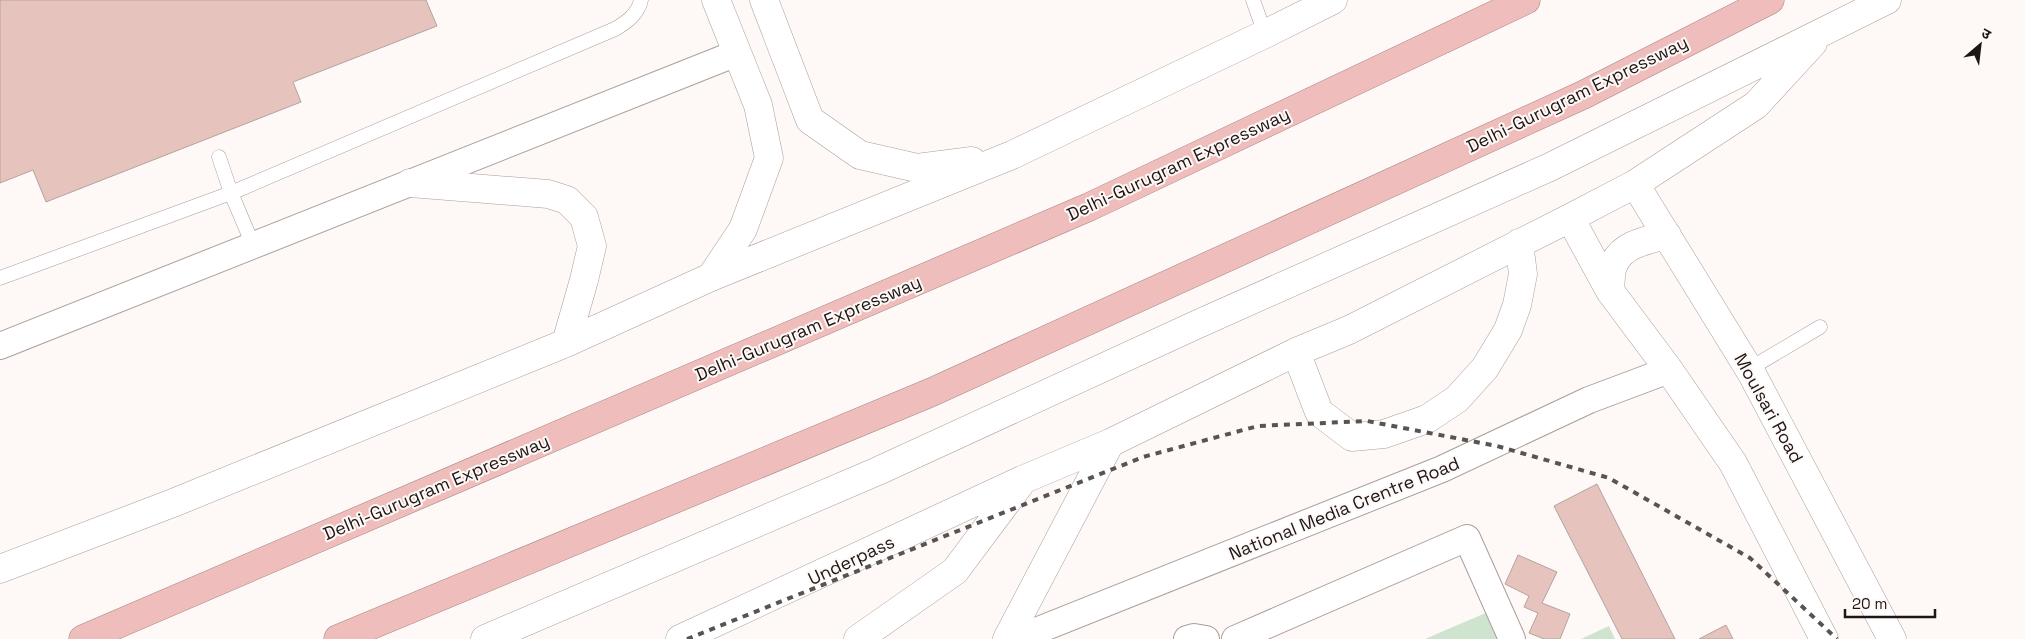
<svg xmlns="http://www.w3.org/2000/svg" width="2025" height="639" viewBox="0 0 2025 639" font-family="'Space Grotesk','Noto Sans Devanagari',sans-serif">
  <rect width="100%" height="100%" fill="#fef8f6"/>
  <!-- green -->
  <path fill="#cee4ce" d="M1488,612L1500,639H1425Z
    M1609,626L1615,639H1581Z"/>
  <!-- building -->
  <path fill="#e6c3bc" stroke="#b2a4a1" d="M0,0H426L437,26L293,82L301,102L46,202L33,170L0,183Z
    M1597,484L1675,639H1622L1554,506Z
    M1518,555L1557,572L1542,603L1570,614L1560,639H1544L1529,633L1538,613L1524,607L1529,596L1505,584Z
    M1726,625L1733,639H1699Z"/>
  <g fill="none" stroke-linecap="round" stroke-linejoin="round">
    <!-- lane casing -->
    <g stroke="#ab9e99" stroke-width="15">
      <path id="lane" d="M1253,0L1265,34
        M219,157L231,193L253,245
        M0,278L231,193L615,29C627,22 638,14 641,0
        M1749,369L1820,327"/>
    </g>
    <!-- street casing -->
    <g stroke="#ab9e99" stroke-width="28">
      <path id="street" d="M0,346L737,53
        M1016,639L1442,469L1589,400L1669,370
        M1187,639L1194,637L1206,639
        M1235,639L1467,538L1512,639"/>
    </g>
    <!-- secondary casing -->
    <g stroke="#ab9e99" stroke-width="29">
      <path id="secondary" d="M764,0L810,120L860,155L917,168L972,161
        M410,183L548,194L567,200L584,217L592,246L584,280L566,343
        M1635,184L1752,374L1892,639
        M1570,218L1610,291L1669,370L1733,463L1824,639
        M711,277L743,229L769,158L758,105L716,0
        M1610,291C1611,283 1610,271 1614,264C1622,244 1648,240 1667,235
        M1296,352L1319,412L1352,437L1384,434L1427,419L1457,399L1485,368L1508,330L1517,305L1523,274L1519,243
        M0,569L173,503L566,343L711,277L1012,155L1265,34L1333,0
        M485,639L878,471L1198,324L1550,167L1887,0
        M680,639L1022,480L1110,443L1296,352L1349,330L1570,218L1635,184L1756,105L1813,43
        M858,639L955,571L1020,484
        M1007,639L1110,443"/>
    </g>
    <!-- highway casing -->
    <g stroke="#a58482" stroke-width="29">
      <path id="highway" d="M83,639L1089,207L1526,0
        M338,639L932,392L1583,95L1770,0"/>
    </g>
    <!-- lane -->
    <use href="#lane" stroke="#fff" stroke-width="14"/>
    <!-- street -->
    <use href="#street" stroke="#fff" stroke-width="26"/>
    <!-- secondary -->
    <use href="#secondary" stroke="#fff" stroke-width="28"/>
    <!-- highway -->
    <use href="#highway" stroke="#efbebc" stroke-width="28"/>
    <!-- rail -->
    <path stroke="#595452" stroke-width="4" stroke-dasharray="6 6" stroke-linecap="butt" d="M687,639L1143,457L1258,426L1367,421L1497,446L1609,478L1750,558L1837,639"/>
  </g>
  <g text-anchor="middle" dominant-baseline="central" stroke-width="4" stroke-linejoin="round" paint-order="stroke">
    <!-- street labels -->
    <g font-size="18" fill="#1c1715" stroke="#fef8f6">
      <text transform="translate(1577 94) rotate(-26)">Delhi-Gurugram Expressway</text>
      <text transform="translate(1178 164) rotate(-25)">Delhi-Gurugram Expressway</text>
      <text transform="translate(808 328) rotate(-23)">Delhi-Gurugram Expressway</text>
      <text transform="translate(1769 408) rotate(61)">Moulsari Road</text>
      <text transform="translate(436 487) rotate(-23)">Delhi-Gurugram Expressway</text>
      <text transform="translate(1344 508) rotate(-22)">National Media Crentre Road</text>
      <text transform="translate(851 560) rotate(-25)">Underpass</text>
    </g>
  </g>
  <!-- north arrow -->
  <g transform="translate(1980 45) rotate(28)" stroke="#fef8f6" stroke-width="4" paint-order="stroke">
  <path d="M0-4L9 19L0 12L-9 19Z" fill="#1c1715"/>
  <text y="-8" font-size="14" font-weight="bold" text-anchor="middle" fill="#1c1715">उ</text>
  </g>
  <!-- scale -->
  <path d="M1845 609v8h90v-8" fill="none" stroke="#1c1715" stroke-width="2.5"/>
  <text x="1852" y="609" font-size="15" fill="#1c1715" stroke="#fef8f6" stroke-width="4" paint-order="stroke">20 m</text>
</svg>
